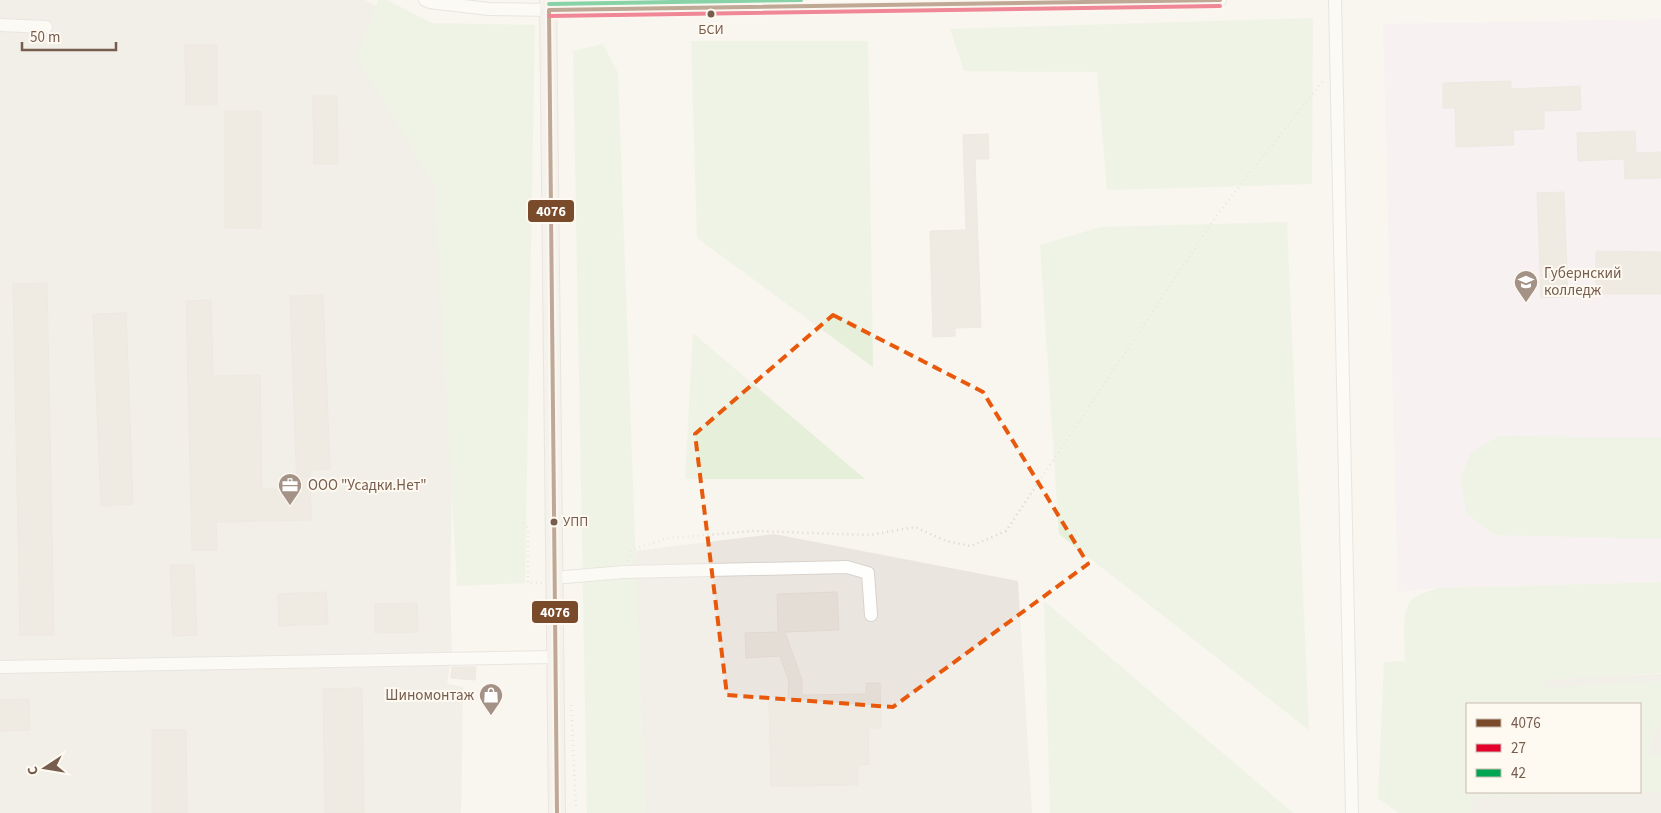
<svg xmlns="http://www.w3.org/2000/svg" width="1661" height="813" viewBox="0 0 1661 813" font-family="'Source Sans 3',sans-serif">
  <rect width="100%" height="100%" fill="#f8f5ee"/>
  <!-- industrial -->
  <path fill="#ebe5df" d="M0,0H365L461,52L450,588L452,659L450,664L447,684L463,687L461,813H0Z
    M774,534L1018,581L1032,813H645L635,551Z
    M1661,674V813H1468V792H1640V704L1473,681Z"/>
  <!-- education -->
  <path fill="#f5edf4" d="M1661,19V582L1436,588L1398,592L1383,24Z"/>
  <!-- green -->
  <path fill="#e5efd9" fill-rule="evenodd" d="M378,0H387L432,23L535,25L525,583L457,586L435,186L357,57Z
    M1313,18L1312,184L1107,190L1097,72L964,71L950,29Z
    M691,41H868L873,367L697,238Z
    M603,44L618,73L645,813H587L573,51Z
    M1287,222L1309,730L1059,534L1040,245L1101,227Z
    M693,333L865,479H685Z
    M1499,436L1661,438V539L1494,535L1466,513L1461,478L1471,452Z
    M1661,582V673L1545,680L1543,688L1661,681V723L1653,735L1648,755L1661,754V792L1474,796L1472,813H1399L1378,798L1384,662L1405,661C1405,646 1401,613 1410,602C1416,594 1430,591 1439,588ZM1467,704H1640V792H1467Z
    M1044,601L1293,813H1050Z"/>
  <!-- building -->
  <path fill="#e4ddd6" stroke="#e1d8d0" d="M185,45H217V105H186Z
    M1511,81V89L1580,86L1581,110L1544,111V129L1513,130L1514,145L1456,147L1455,108H1443V83Z
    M313,96H337L338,164H314Z
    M225,111H261V228H225Z
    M1635,131L1636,153L1661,152V178L1625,179L1624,159L1578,161L1577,133Z
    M988,134L989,159H975L981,327L955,328V336L933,337L930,231L966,230L963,135Z
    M1564,192L1568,297L1541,298L1537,193Z
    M1596,251L1661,252V294H1596Z
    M47,283L54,635H20L13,284Z
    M323,295L330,469L310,470L311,520L216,522L217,550H192L186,301L211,300L213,376L260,375L262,489H297L290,296Z
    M126,313L133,504L101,506L93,314Z
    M170,565H194L197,635L173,636Z
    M326,592L328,624L279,626L278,594Z
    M837,592L839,630L785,632L802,680V695L866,694V683H880L881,728H868L869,764L858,765V785L771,786L769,701L788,700L789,681L780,656L746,658L745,633L778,632L777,594Z
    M417,603L418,632L375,633V604Z
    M452,667H476L475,680L451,678Z
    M362,688L364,813H325L323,689Z
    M29,699L30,730L0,731V700Z
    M152,730H186L187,813H152Z"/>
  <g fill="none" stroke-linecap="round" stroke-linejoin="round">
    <!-- minor casing -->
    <g stroke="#d7d2cc" stroke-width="14">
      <path id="minor" d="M425,0L430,2L489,9L549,10L1220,0
        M1335,0L1352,813
        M0,25L46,27
        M553,578L624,572L847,567L868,573L871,615
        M0,667L554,657"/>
    </g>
    <!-- major casing -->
    <g stroke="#d9d1cb" stroke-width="18">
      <path id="major" d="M548,0L557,813"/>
    </g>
    <!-- path -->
    <path stroke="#dad4d0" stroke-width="2.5" stroke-dasharray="1 4" stroke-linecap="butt" d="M523,523L528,528V583H542
      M628,561L631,550L669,538L754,531L870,535L915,527L946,541L971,546L1006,531L1217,215L1325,78
      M571,705L576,808"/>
    <!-- minor -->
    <use href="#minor" stroke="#fefefc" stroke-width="12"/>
    <!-- major -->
    <use href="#major" stroke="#f2eee7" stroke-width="16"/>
    <!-- bus-1 casing -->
    <g stroke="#fef9f1" stroke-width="8">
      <path id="bus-1" d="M549,10L557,813
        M549,10L1220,0"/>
    </g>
    <!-- bus-2 casing -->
    <g stroke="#fef9f1" stroke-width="8">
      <path id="bus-2" d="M549,16L1220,6"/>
    </g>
    <!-- bus-3 casing -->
    <g stroke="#fef9f1" stroke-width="8">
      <path id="bus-3" d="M549,4L801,0"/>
    </g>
    <!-- bus-1 -->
    <use href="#bus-1" stroke="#7a4b2a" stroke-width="4"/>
    <!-- bus-2 -->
    <use href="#bus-2" stroke="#e4002b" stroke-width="4"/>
    <!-- bus-3 -->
    <use href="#bus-3" stroke="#00a651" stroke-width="4"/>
  </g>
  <!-- marked area -->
  <path d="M0 0H1661V813H0ZM833,315L983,392L1088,564L893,707L727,695L695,434Z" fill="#f8f5ee" fill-opacity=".55" fill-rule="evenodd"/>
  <path fill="none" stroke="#e8590c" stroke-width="4" stroke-dasharray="10 6" stroke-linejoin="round" d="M833,315L983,392L1088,564L893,707L727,695L695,434Z"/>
  <!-- icons -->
  <defs>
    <g id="university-pin" transform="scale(1.25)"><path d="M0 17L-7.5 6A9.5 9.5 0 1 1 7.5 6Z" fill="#a49286" stroke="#fef9f1"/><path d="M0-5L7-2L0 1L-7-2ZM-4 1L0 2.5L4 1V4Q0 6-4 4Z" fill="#fff"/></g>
    <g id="office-pin" transform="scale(1.25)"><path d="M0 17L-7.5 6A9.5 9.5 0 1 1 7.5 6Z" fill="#a49286" stroke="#fef9f1"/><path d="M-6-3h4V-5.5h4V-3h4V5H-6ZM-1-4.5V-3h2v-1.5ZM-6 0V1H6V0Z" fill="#fff"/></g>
    <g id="shop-pin" transform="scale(1.25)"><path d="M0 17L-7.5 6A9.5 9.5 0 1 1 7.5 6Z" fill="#a49286" stroke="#fef9f1"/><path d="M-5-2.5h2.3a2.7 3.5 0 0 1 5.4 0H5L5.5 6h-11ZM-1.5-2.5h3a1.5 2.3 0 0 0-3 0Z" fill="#fff"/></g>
  </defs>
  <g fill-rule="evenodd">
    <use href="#university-pin" x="1526" y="282"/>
    <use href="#office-pin" x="290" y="485"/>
    <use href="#shop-pin" x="491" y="695"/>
  </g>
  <!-- markers -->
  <g fill="#765d4e" stroke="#fef9f1" stroke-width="2">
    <circle cx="711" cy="14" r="4.5"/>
    <circle cx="554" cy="522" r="4.5"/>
  </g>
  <g text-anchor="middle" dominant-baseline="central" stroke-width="4" stroke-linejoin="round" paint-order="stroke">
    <!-- bus labels -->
    <g font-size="14" fill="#765d4e" stroke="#fef9f1">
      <text x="711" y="30">БСИ</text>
      <text x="563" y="522" text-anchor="start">УПП</text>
    </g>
    <!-- poi labels -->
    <g font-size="15" fill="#765d4e" stroke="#fef9f1" text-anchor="start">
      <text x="1544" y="273">Губернский<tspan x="1544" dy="17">колледж</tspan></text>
      <text x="308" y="485">ООО "Усадки.Нет"</text>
      <text x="474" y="695" text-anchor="end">Шиномонтаж</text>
    </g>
  </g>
  <g stroke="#fef9f1" stroke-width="2">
    <rect x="527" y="199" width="48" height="24" rx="5" fill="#7a4b2a"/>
    <rect x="531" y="600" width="48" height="24" rx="5" fill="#7a4b2a"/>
  </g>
  <g font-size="14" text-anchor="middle" font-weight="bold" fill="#fff">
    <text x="551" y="216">4076</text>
    <text x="555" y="617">4076</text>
  </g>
  <!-- legend -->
  <rect x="1466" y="703" width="175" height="90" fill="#fef9f1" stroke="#c8bbb0"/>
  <rect x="1476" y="719" width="25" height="8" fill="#7a4b2a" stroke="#c8bbb0"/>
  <text x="1511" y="728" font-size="15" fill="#765d4e">4076</text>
  <rect x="1476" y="744" width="25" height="8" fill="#e4002b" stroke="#c8bbb0"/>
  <text x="1511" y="753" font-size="15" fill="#765d4e">27</text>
  <rect x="1476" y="769" width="25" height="8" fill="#00a651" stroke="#c8bbb0"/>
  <text x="1511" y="778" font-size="15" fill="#765d4e">42</text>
  <!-- north arrow -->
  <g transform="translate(45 768) rotate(258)" stroke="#fef9f1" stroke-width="4" paint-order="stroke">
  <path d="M0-4L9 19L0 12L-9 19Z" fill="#765d4e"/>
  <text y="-8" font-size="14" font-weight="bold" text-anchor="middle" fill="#765d4e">С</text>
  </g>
  <!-- scale -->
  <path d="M22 42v8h94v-8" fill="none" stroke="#765d4e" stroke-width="2.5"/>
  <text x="30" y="42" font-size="15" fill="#765d4e" stroke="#fef9f1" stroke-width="4" paint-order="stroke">50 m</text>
</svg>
